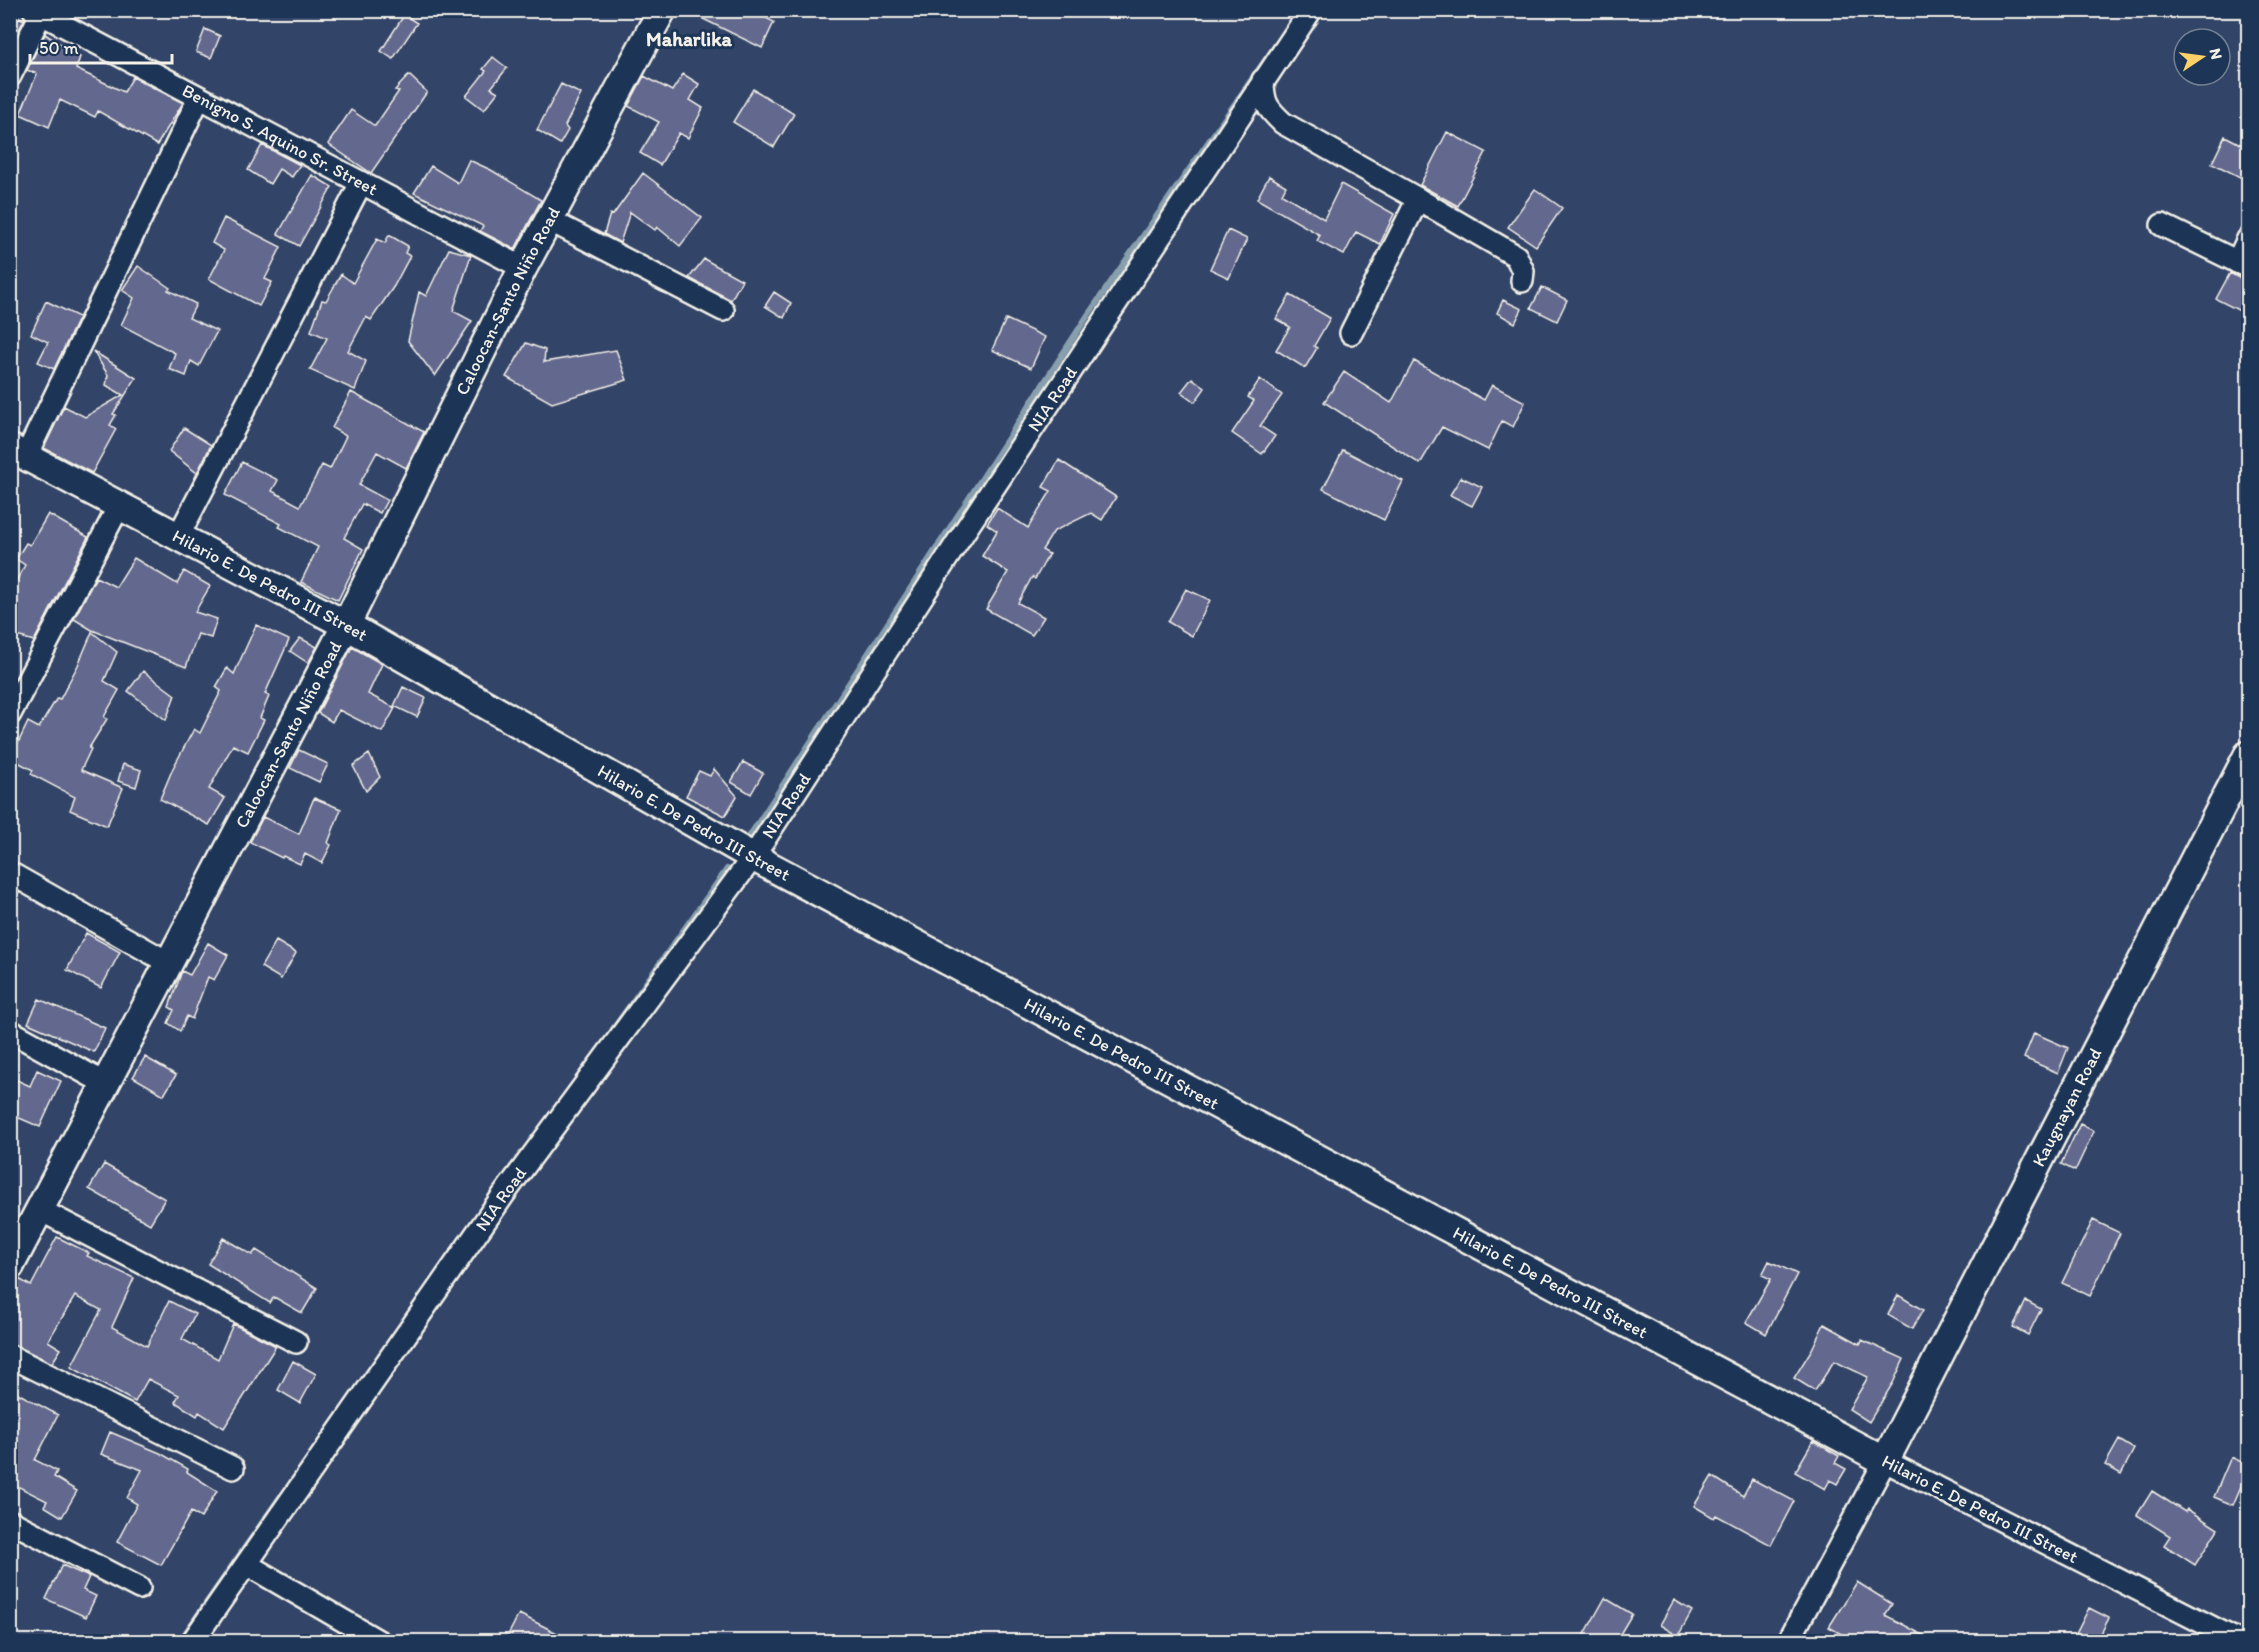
<svg xmlns="http://www.w3.org/2000/svg" width="2259" height="1652" viewBox="0 0 2259 1652" font-family="Itim,sans-serif">
  <rect width="100%" height="100%" fill="#324468"/>
  <filter id="ink" filterUnits="userSpaceOnUse"><feTurbulence type="fractalNoise" baseFrequency=".0167" numOctaves="2"/><feDisplacementMap in="SourceGraphic" scale="12" xChannelSelector="R" yChannelSelector="G"/><feConvolveMatrix kernelMatrix="1 2 1 2 8 2 1 2 1" color-interpolation-filters="sRGB"/></filter>
  <g filter="url(#ink)">
    <g fill="none" stroke-linecap="round" stroke-linejoin="round">
      <!-- stream -->
      <path stroke="#889fae" stroke-width="6" d="M749,837L1088,315L1277,43
        M613,1029L727,869
        M179,1642L280,1497"/>
    </g>
    <!-- building -->
    <path fill="#64688e" stroke="#f4f1e8" stroke-width="1.5" d="M685,10H750L774,22L762,48Z
      M10,11L24,20L10,46Z
      M404,15L417,23L393,59L381,51Z
      M205,29L220,36L211,58L196,52Z
      M45,34L80,57L76,69L124,92L133,77L183,103L157,145L98,111L95,117L60,100L49,127L20,114L37,74L27,70Z
      M493,57L507,68L491,88L498,92L484,110L466,96L486,71L483,69Z
      M683,74L699,84L690,100L703,108L688,138L679,133L660,165L640,153L659,122L628,106L644,76L672,91Z
      M409,75L427,92L371,173L328,144L351,110L375,126L399,91L395,90Z
      M561,84L581,94L565,126L568,130L560,144L537,130Z
      M753,89L794,114L774,147L733,122Z
      M1447,132L1486,152L1458,206L1420,185Z
      M2225,136L2248,148V181L2212,163Z
      M262,145L300,165L292,177L279,169L270,184L248,170Z
      M469,160L491,170L541,200L515,249L480,231L483,226L414,193L431,166L458,183Z
      M643,173L702,218L680,246L657,227L655,230L630,212L620,243L604,234L610,214L613,215Z
      M312,175L332,187L299,246L278,234Z
      M1269,176L1286,186L1282,194L1324,219L1341,184L1394,214L1380,244L1356,232L1344,255L1317,241L1320,235L1257,199Z
      M1535,189L1562,208L1536,246L1508,227Z
      M224,218L281,247L265,279L272,282L259,306L209,279L224,250L212,243Z
      M1228,230L1247,239L1229,278L1210,269Z
      M389,235L408,246L405,253L410,256L394,286L371,320L366,317L348,351L366,361L355,390L310,370L327,338L311,331L322,300L326,301L341,274L353,283L377,239L385,243Z
      M449,249L471,255L453,311L472,321L435,376L408,341L419,292L426,296Z
      M704,259L742,280L731,300L689,278Z
      M138,266L170,288L168,290L196,304L189,318L217,331L199,366L191,361L186,376L169,369L175,353L121,325L134,298L122,290Z
      M2230,273L2248,283V294L2240,311L2216,299Z
      M1542,287L1567,300L1557,321L1531,308Z
      M774,292L791,303L784,318L765,306Z
      M1290,295L1330,318L1314,346L1317,348L1305,368L1276,350L1290,327L1276,319Z
      M1503,300L1522,309L1515,323L1497,313Z
      M46,301L79,317L54,369L38,362L48,342L31,334Z
      M1006,319L1045,337L1031,368L992,350Z
      M526,343L545,350L544,362L616,350L627,380L552,403L506,377Z
      M93,351L136,378L113,414L116,415L110,425L116,429L92,473L44,448L64,406L85,417L123,395L106,385L108,375Z
      M1414,361L1484,400L1492,385L1525,402L1513,427L1502,421L1488,450L1442,427L1420,464L1324,402L1344,372L1391,403Z
      M1192,378L1205,388L1195,402L1181,392Z
      M1260,379L1282,395L1260,426L1275,436L1262,454L1232,433L1254,401L1248,397Z
      M351,392L424,432L406,468L377,452L359,485L387,500L380,513L362,504L344,538L363,549L338,600L301,582L318,547L279,527L281,524L225,495L242,462L278,480L272,491L300,506L322,465L330,469L346,436L332,428Z
      M184,428L211,445L197,473L169,451Z
      M1343,450L1403,481L1384,520L1323,489Z
      M1059,460L1116,497L1102,520L1091,513L1054,531L1042,550L1049,554L1035,579L1032,577L1018,603L1044,617L1032,635L986,609L1008,572L982,556L997,531L987,524L997,508L1028,528L1051,491L1043,487Z
      M1461,477L1482,487L1472,506L1450,495Z
      M48,514L88,537L34,641L10,634V592L25,565L16,559L26,543L30,545Z
      M134,558L177,584L184,571L210,586L195,612L217,619L211,638L198,634L186,667L92,630L74,619L96,577L116,587Z
      M1186,589L1210,600L1192,636L1168,622Z
      M256,625L289,640L265,694L269,696L260,718L264,720L248,752L233,745L209,789L225,798L209,825L160,799L173,768L194,729L200,733L221,691L216,687L227,668L234,674Z
      M92,632L117,652L104,681L119,690L104,717L107,719L89,748L91,749L81,770L123,788L107,826L70,810L75,797L31,774L33,770L10,758V739L18,743L28,722L39,728L57,698L60,699L78,665Z
      M300,638L317,647L308,663L290,651Z
      M352,647L382,664L368,694L395,708L382,732L339,710L332,722L318,713Z
      M143,671L175,695L166,720L128,691Z
      M403,687L426,698L417,717L394,706Z
      M299,750L328,764L319,782L290,768Z
      M369,754L380,777L366,791L353,766Z
      M743,762L763,773L751,794L731,782Z
      M123,764L141,770L136,787L118,781Z
      M714,769L737,796L725,816L686,796L699,771L710,776Z
      M314,798L341,809L328,843L331,845L322,863L305,854L300,864L283,856L282,858L250,842L263,817L299,834Z
      M86,933L120,952L101,988L67,970Z
      M276,941L296,953L281,979L261,967Z
      M208,943L228,955L214,980L208,977L192,1019L187,1016L180,1031L168,1023L174,1010L169,1007L182,971L190,975Z
      M39,999L105,1028L94,1052L28,1023Z
      M2034,1033L2068,1048L2058,1073L2024,1058Z
      M145,1057L176,1075L164,1095L133,1077Z
      M37,1070L61,1081L40,1127L10,1114V1077L30,1086Z
      M2080,1124L2094,1131L2075,1171L2061,1164Z
      M104,1164L165,1199L150,1224L89,1189Z
      M2093,1220L2120,1233L2090,1296L2062,1283Z
      M57,1237L89,1253L87,1256L134,1278L112,1327L147,1346L169,1301L195,1314L182,1339L218,1359L233,1324L276,1346L224,1428L199,1412L197,1416L175,1402L179,1395L148,1379L135,1402L71,1367L101,1310L75,1296L48,1341L61,1349L52,1363L10,1343V1296L19,1279L31,1286Z
      M223,1238L252,1255L256,1250L317,1288L302,1313L274,1297L270,1303L208,1264Z
      M1769,1261L1797,1274L1766,1334L1746,1322L1771,1279L1762,1275Z
      M1898,1295L1923,1310L1912,1329L1888,1315Z
      M2026,1301L2041,1309L2028,1335L2013,1327Z
      M1824,1324L1860,1344L1862,1340L1904,1359L1893,1383L1869,1422L1849,1409L1868,1377L1834,1361L1815,1391L1794,1378L1812,1349Z
      M293,1361L316,1374L300,1403L278,1390Z
      M10,1389L58,1415L35,1460L57,1471L54,1477L77,1491L62,1517L44,1506L47,1501L13,1484L16,1477L10,1474Z
      M110,1432L160,1453L188,1469L187,1472L217,1491L201,1518L191,1512L161,1565L117,1542L137,1504L127,1498L142,1470L101,1454Z
      M2119,1440L2134,1449L2121,1474L2105,1465Z
      M1813,1441L1839,1456L1835,1463L1846,1469L1837,1484L1830,1480L1825,1489L1795,1472Z
      M2231,1457L2248,1465V1470L2233,1505L2214,1497Z
      M1712,1476L1743,1496L1752,1479L1794,1501L1771,1545L1716,1515L1714,1518L1694,1506Z
      M2152,1491L2185,1512L2187,1509L2218,1529L2195,1565L2164,1545L2170,1536L2137,1515Z
      M62,1565L89,1577L83,1590L96,1596L86,1617L46,1599Z
      M1857,1582L1892,1604L1885,1615L1934,1641H1853L1829,1627Z
      M1605,1598L1632,1614L1616,1641H1581Z
      M1674,1600L1692,1611L1678,1636L1660,1625Z
      M2089,1608L2109,1618L2097,1641H2091L2076,1634Z
      M519,1614L573,1641H505Z"/>
    <g fill="none" stroke-linecap="round" stroke-linejoin="round">
      <!-- minor casing -->
      <g stroke="#f4f1e8" stroke-width="26">
        <g id="minor">
          <path id="s1" d="M34,10L523,268"/>
          <path d="M10,76L41,14"/>
          <path d="M1263,80C1263,103 1267,108 1283,123L1418,199L1351,333"/>
          <path d="M1418,199L1516,256L1523,271L1522,281"/>
          <path d="M549,220L723,310"/>
          <path d="M2162,225L2248,267"/>
          <path d="M2237,262L2248,239"/>
          <path d="M26,456L199,98"/>
          <path d="M178,537L361,183"/>
          <path d="M10,714L119,506"/>
          <path d="M10,873L169,963"/>
          <path d="M10,1031L106,1084"/>
          <path d="M40,1210L296,1342"/>
          <path d="M10,1356L233,1468"/>
          <path d="M10,1521L139,1588"/>
          <path d="M248,1565L380,1642"/>
          <path id="s2" d="M192,1642L504,1194L753,857L966,529L1311,10"/>
          <path d="M1788,1642L1885,1461L2241,1642"/>
        </g>
      </g>
      <!-- tertiary casing -->
      <g stroke="#f4f1e8" stroke-width="32">
        <g id="tertiary">
          <path id="s3" d="M10,448L346,625L753,857L1885,1461L2248,755"/>
          <path id="s4" d="M10,1266L346,625L523,268L662,10"/>
        </g>
      </g>
      <!-- minor -->
      <use href="#minor" stroke="#1d3557" stroke-width="21"/>
      <!-- tertiary -->
      <use href="#tertiary" stroke="#1d3557" stroke-width="27"/>
    </g>
  </g>
  <g text-anchor="middle" dominant-baseline="central" stroke-width="6" stroke-linejoin="round" paint-order="stroke">
    <!-- street labels -->
    <g font-size="18" fill="#f4f1e8" stroke="#1d3557">
      <text stroke="none"><textPath href="#s1" startOffset="278">Benigno S. Aquino Sr. Street</textPath></text>
      <text stroke="none"><textPath href="#s4" startOffset="1086">Caloocan-Santo Niño Road</textPath></text>
      <text stroke="none"><textPath href="#s2" startOffset="1512">NIA Road</textPath></text>
      <text stroke="none"><textPath href="#s3" startOffset="294">Hilario E. De Pedro III Street</textPath></text>
      <text stroke="none"><textPath href="#s4" startOffset="600">Caloocan-Santo Niño Road</textPath></text>
      <text stroke="none"><textPath href="#s2" startOffset="1026">NIA Road</textPath></text>
      <text stroke="none"><textPath href="#s3" startOffset="780">Hilario E. De Pedro III Street</textPath></text>
      <text stroke="none"><textPath href="#s3" startOffset="1266">Hilario E. De Pedro III Street</textPath></text>
      <text stroke="none"><textPath href="#s3" startOffset="2529">Kaugnayan Road</textPath></text>
      <text stroke="none"><textPath href="#s2" startOffset="540">NIA Road</textPath></text>
      <text stroke="none"><textPath href="#s3" startOffset="1752">Hilario E. De Pedro III Street</textPath></text>
      <text transform="translate(1980 1509) rotate(27)">Hilario E. De Pedro III Street</text>
    </g>
    <!-- neighbourhood labels -->
    <g font-size="20" font-weight="bold" fill="#f4f1e8" stroke="#1d3557">
      <text x="689" y="39">Maharlika</text>
    </g>
  </g>
  <!-- margin -->
  <rect width="2259" height="1652" fill="none" stroke="#1d3557" stroke-width="36"/>
  <rect x="18" y="18" width="2223" height="1616" fill="none" stroke="#f4f1e8" stroke-width="2" filter="url(#ink)"/>
  <!-- north arrow -->
  <g transform="translate(2202 57) rotate(77)"><circle r="28" fill="#1d3557" stroke="#738091" stroke-width="1.5"/>
  <path d="M0-4.5L10 22L0 15L-10 22Z" fill="#ffd166"/>
  <text y="-9" font-size="16" font-weight="bold" text-anchor="middle" fill="#f4f1e8">N</text>
  </g>
  <!-- scale -->
  <path d="M30 54v9h142v-9" fill="none" stroke="#f4f1e8" stroke-width="3"/>
  <text x="39" y="54" font-size="18" fill="#f4f1e8" stroke="#1d3557" stroke-width="4.5" paint-order="stroke">50 m</text>
</svg>
